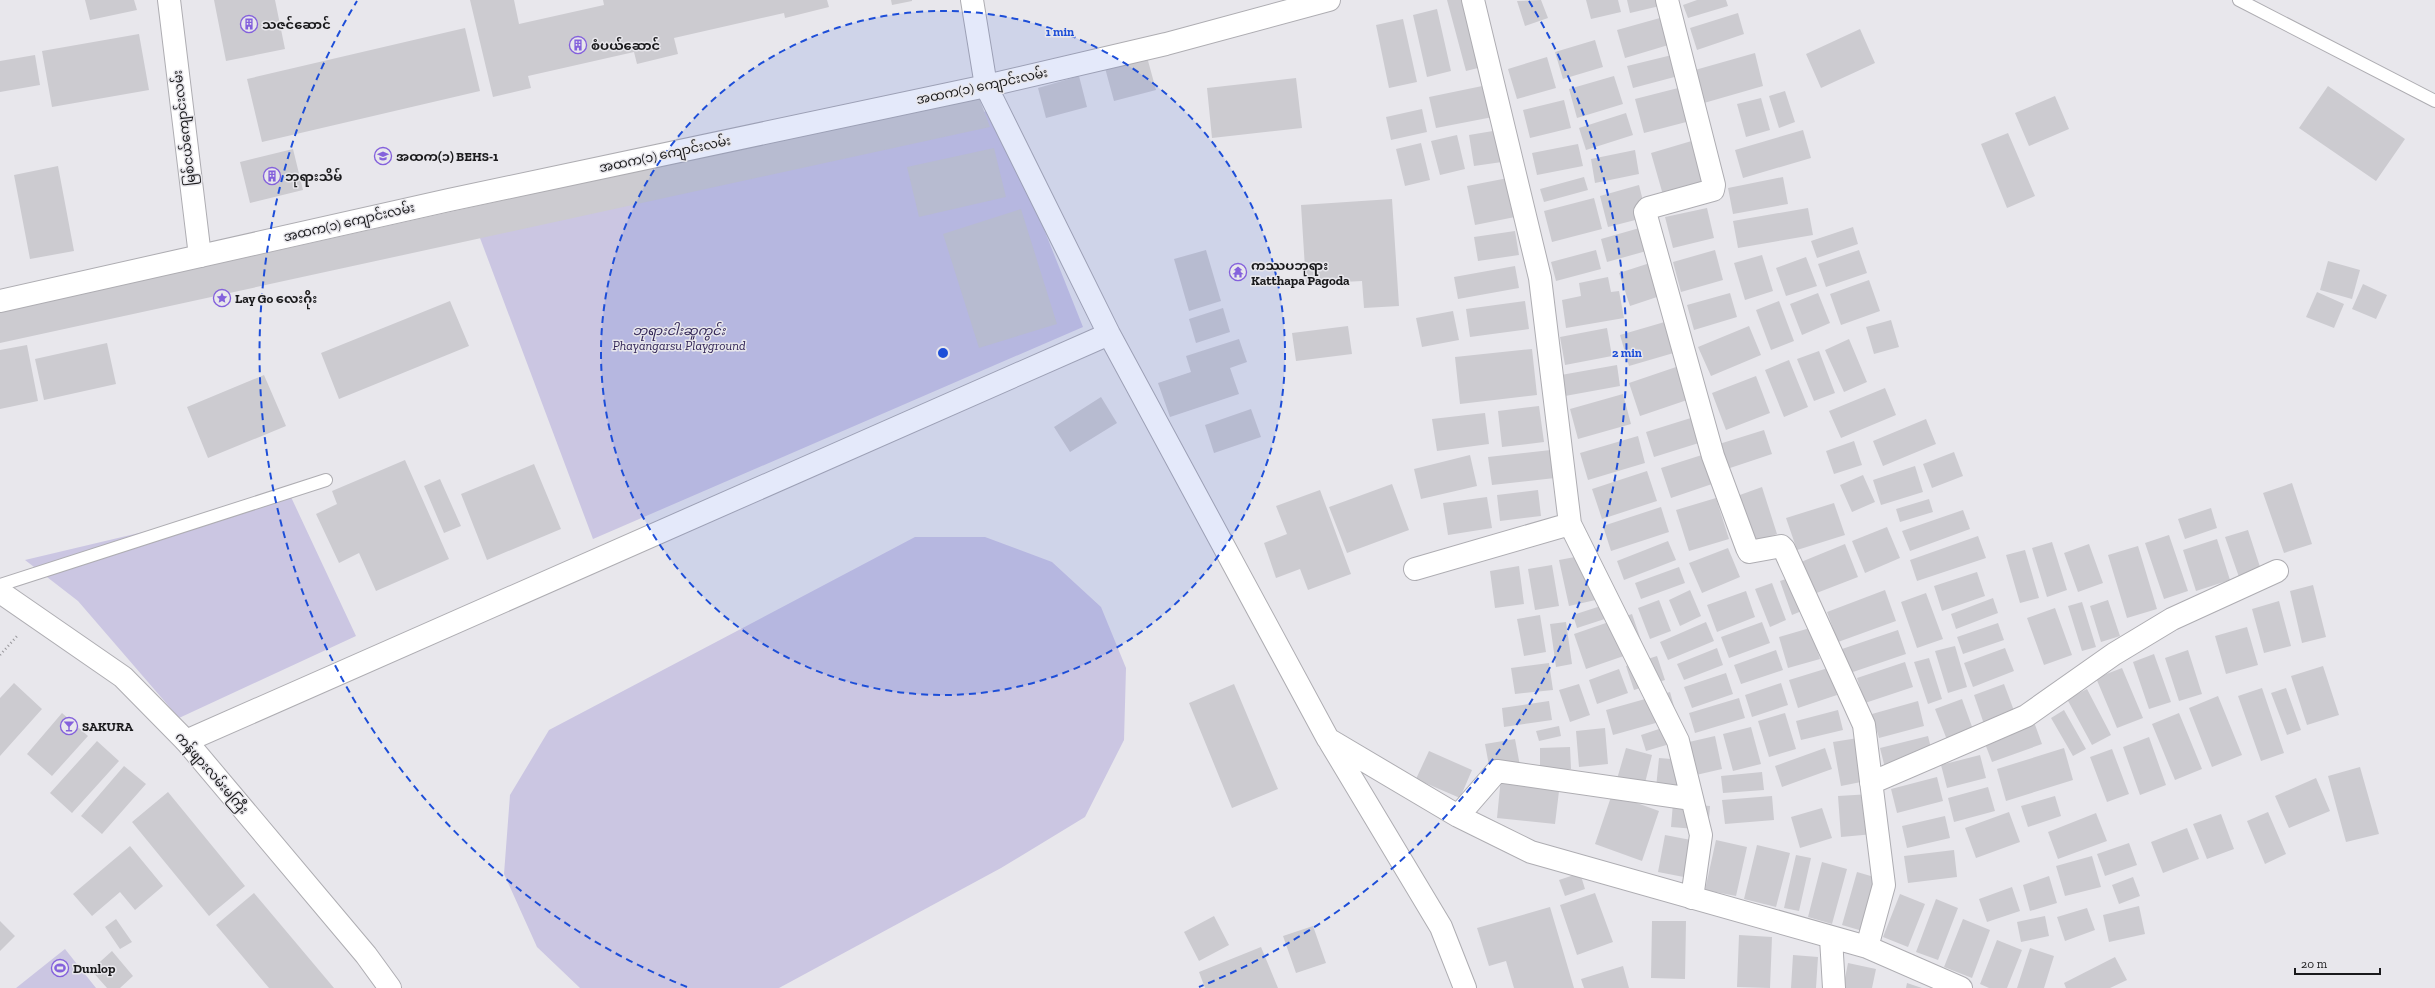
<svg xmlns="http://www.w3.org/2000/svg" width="2435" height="988" viewBox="0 0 2435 988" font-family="'Zilla Slab','Noto Sans Myanmar',serif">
  <rect width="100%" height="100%" fill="#e8e7ec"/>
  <!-- green -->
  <path fill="#cbc6e2" d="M996,109L1083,327L593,539L477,230Z
    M291,497L356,636L179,718L78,601L25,560Z
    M915,537H985L1052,562L1101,607L1126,668L1124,740L1085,817L1001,868L779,988H580L537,947L504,874L510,795L549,730Z
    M65,949L96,988H16Z"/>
  <!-- building -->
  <path fill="#cccbd0" d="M85,0H134L137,10L90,20Z
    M214,0H275L285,49L226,61Z
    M470,0H514L519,24L604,5L603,0H827L829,7L785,18L784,13L674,38L678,54L637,64L634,52L528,76L531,88L493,97Z
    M891,0H912V1L892,5Z
    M1447,0H1472L1490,65L1466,71Z
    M1541,0L1548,18L1525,26L1517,1Z
    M1586,0H1618L1621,12L1591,19Z
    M1627,0H1663L1664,5L1630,13Z
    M1697,0H1726L1728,6L1688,18L1683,5Z
    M1437,9L1451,71L1427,77L1413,15Z
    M1738,13L1744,34L1697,50L1690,28Z
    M1667,16L1675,43L1625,58L1617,30Z
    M1403,19L1417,82L1389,88L1376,25Z
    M465,28L480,91L262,142L247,79Z
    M1860,29L1875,63L1821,88L1806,54Z
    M139,34L149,90L52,107L42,51Z
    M1595,40L1603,67L1563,79L1555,52Z
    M1755,53L1763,86L1704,103L1695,70Z
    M1676,54L1682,75L1633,88L1627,66Z
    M35,55L40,85L0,92V61Z
    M1147,57L1156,90L1114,101L1105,68Z
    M1547,57L1556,88L1517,99L1508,69Z
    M1079,76L1087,107L1046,118L1038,88Z
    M1614,76L1623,104L1577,118L1569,89Z
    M1296,78L1302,128L1212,138L1207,88Z
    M1492,84L1498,116L1436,128L1429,97Z
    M1686,86L1694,120L1644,133L1635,99Z
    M2328,86L2405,139L2376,181L2299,128Z
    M1785,91L1795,122L1779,128L1769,96Z
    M978,95L990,127L0,343V312Z
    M2055,96L2069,129L2029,146L2015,113Z
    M1761,98L1770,130L1746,137L1737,104Z
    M1564,100L1571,128L1530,138L1523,110Z
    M1422,109L1427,132L1391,140L1386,117Z
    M1626,113L1633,135L1586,150L1579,128Z
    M1511,128L1516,160L1474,166L1469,135Z
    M1803,130L1811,158L1743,178L1735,150Z
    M2008,133L2035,196L2007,208L1981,144Z
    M1457,135L1465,169L1440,175L1431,141Z
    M1695,140L1708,182L1663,195L1651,153Z
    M1421,143L1430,180L1405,186L1396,149Z
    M1578,144L1583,166L1537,175L1532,153Z
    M994,148L1006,197L919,217L907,167Z
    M293,149L303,190L250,203L240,162Z
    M1635,150L1639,174L1595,183L1591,159Z
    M58,166L74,251L30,259L14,175Z
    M1518,176L1525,215L1475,225L1467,186Z
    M1584,177L1588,190L1544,202L1540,189Z
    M1783,177L1788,204L1733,214L1728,188Z
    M1639,185L1647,217L1608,227L1600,196Z
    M1594,198L1602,229L1552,242L1544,211Z
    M1392,199L1399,306L1364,308L1362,281L1306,284L1301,205Z
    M1707,208L1714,238L1673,248L1665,217Z
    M1808,208L1813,235L1738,248L1733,221Z
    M1021,209L1057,324L979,348L943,234Z
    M1643,227L1650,250L1607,262L1601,239Z
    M1853,227L1858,244L1817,258L1811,241Z
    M1515,231L1519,255L1478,261L1474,237Z
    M1206,250L1221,301L1189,311L1174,259Z
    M1596,250L1601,269L1556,281L1551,262Z
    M1715,250L1723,280L1681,292L1673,262Z
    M1859,250L1867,273L1826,287L1818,264Z
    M1762,255L1773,291L1745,300L1734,263Z
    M1806,257L1817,286L1786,296L1776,268Z
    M2328,261L2360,270L2352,299L2320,290Z
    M1653,262L1663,295L1630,306L1619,273Z
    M1515,266L1519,288L1458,299L1454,277Z
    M1608,277L1611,292L1619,291L1624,318L1566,328L1562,300L1581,296L1579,283Z
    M1869,280L1880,311L1841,325L1830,294Z
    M2363,284L2387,295L2376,319L2352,309Z
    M2317,292L2344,304L2334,328L2306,317Z
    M1730,293L1737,317L1694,330L1687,305Z
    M1818,293L1830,323L1802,335L1790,304Z
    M450,301L469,346L339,399L321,353Z
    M1525,301L1529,329L1470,337L1466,309Z
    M1779,301L1794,341L1771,350L1756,310Z
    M1223,308L1230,332L1196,343L1189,319Z
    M1453,311L1459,340L1422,347L1416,318Z
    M1891,320L1899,347L1874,354L1866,327Z
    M1668,321L1677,352L1629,366L1620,335Z
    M1348,326L1352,354L1296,361L1292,333Z
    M1749,326L1761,355L1711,376L1698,347Z
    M1607,328L1612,356L1565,365L1560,337Z
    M1239,339L1247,362L1230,368L1239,394L1170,417L1158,383L1191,372L1186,356Z
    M1849,339L1867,382L1844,392L1825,350Z
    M107,343L116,384L44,400L35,359Z
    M27,345L38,401L0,409V350Z
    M1532,349L1537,395L1460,404L1455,357Z
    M1819,351L1835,393L1814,401L1797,359Z
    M1789,360L1808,407L1784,417L1765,370Z
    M1617,365L1620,386L1565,396L1561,375Z
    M1682,365L1693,398L1640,416L1629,383Z
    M264,375L286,426L208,458L187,407Z
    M1756,376L1770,413L1726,430L1712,393Z
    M1885,388L1896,415L1841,438L1829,411Z
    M1623,394L1631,424L1578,439L1570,409Z
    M1101,397L1117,423L1070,452L1054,427Z
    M1539,406L1544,442L1502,447L1498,411Z
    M1251,409L1261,437L1214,453L1205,425Z
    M1485,413L1489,444L1437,451L1432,419Z
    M1694,417L1702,442L1654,457L1646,432Z
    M1926,419L1936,444L1883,466L1873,441Z
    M1764,430L1772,454L1724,470L1716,445Z
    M1638,436L1645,463L1588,480L1580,453Z
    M1854,441L1862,465L1834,474L1826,451Z
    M1551,450L1555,478L1492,485L1488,457Z
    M1954,452L1963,476L1932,488L1923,464Z
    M1705,454L1715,483L1671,498L1661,468Z
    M1470,455L1477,486L1421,499L1414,469Z
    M405,460L449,559L376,591L359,553L339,563L316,514L337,504L332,491Z
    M534,464L561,529L487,560L461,494Z
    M1915,466L1923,492L1881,505L1873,480Z
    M1647,471L1657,501L1602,519L1592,489Z
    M1863,475L1875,502L1852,512L1840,485Z
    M440,479L461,526L444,533L424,486Z
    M2292,483L2312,544L2284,553L2263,493Z
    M1392,484L1409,530L1347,553L1329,507Z
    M1762,487L1777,534L1742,546L1726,500Z
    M1320,490L1351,574L1308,590L1300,569L1276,578L1264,543L1287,534L1276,506Z
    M1538,490L1541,516L1500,521L1497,495Z
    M1487,497L1492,528L1448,535L1443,503Z
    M1716,498L1729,539L1689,551L1676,510Z
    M1929,499L1933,512L1900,522L1896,509Z
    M1834,503L1845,535L1797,550L1786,518Z
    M1661,507L1669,532L1611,551L1603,526Z
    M2211,508L2217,528L2185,539L2178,519Z
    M1963,510L1970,529L1910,551L1902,531Z
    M1887,527L1900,558L1865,573L1852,541Z
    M2248,530L2261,570L2239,577L2225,537Z
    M2169,535L2188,591L2164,599L2145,543Z
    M1978,536L1986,558L1917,581L1910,560Z
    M2217,539L2230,580L2196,591L2183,550Z
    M1668,541L1676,560L1624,580L1617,561Z
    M2052,542L2067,590L2047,597L2032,548Z
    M1845,544L1858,577L1814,594L1801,562Z
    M2089,544L2103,583L2078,592L2064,553Z
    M2138,546L2157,609L2127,618L2108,555Z
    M1728,548L1740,577L1702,593L1689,563Z
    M2025,550L2039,598L2020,603L2006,555Z
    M1591,554L1600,599L1569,606L1559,560Z
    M1552,565L1559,606L1535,610L1528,569Z
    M1519,566L1524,604L1495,608L1490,571Z
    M1679,567L1685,583L1641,599L1635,583Z
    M1977,572L1985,596L1942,611L1934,586Z
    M1792,577L1804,610L1792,615L1780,581Z
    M1772,583L1786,620L1770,627L1755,589Z
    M2313,585L2326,637L2302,643L2290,591Z
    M1690,590L1701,616L1680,626L1669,600Z
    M1885,590L1896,621L1838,642L1827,612Z
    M1746,591L1755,617L1717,632L1707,605Z
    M1926,593L1943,639L1917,648L1901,602Z
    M1993,598L1998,613L1956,629L1951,614Z
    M1659,600L1671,631L1650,639L1638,608Z
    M2108,600L2120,636L2101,642L2090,606Z
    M2279,601L2291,646L2264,653L2252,609Z
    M2082,602L2096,647L2082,651L2068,606Z
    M1610,603L1614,616L1577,628L1573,615Z
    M2055,608L2072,655L2044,665L2027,618Z
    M1632,614L1644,649L1586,669L1574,634Z
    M1540,615L1546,652L1524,656L1517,619Z
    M1566,622L1572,664L1556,667L1550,624Z
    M1706,622L1714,641L1668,660L1660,642Z
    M1762,622L1770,643L1729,658L1721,637Z
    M1998,623L2004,640L1963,654L1957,637Z
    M2247,627L2258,665L2226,674L2215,636Z
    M1810,628L1820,659L1788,668L1779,637Z
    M1898,630L1906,654L1850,673L1842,649Z
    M1955,646L1967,687L1948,693L1935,651Z
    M1717,648L1723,665L1684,680L1677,664Z
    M2005,648L2014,671L1973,687L1964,663Z
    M1776,650L1783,670L1741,684L1734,665Z
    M2188,650L2202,694L2179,701L2165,658Z
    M2154,654L2171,702L2149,709L2133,662Z
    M1657,656L1665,680L1634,690L1626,666Z
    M1929,658L1942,699L1928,704L1914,662Z
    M1905,662L1913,687L1865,703L1857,678Z
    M1549,663L1553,690L1515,694L1511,668Z
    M2323,666L2339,715L2307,725L2291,676Z
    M1828,668L1837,695L1798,708L1789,680Z
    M2122,668L2143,718L2117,728L2096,678Z
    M1619,669L1628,693L1597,704L1589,680Z
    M1726,673L1733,694L1692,708L1684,687Z
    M14,683L42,709L0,756V698Z
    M1781,683L1788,705L1752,717L1745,695Z
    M1234,684L1278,789L1232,808L1189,703Z
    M1579,684L1590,715L1570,722L1559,690Z
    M2004,684L2016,716L1985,727L1974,695Z
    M2262,688L2284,753L2261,761L2238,696Z
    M2286,688L2301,730L2287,735L2271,693Z
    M2087,689L2111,735L2092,745L2067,699Z
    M1670,692L1677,717L1613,735L1606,710Z
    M2218,696L2242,755L2212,767L2189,708Z
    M1739,698L1745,718L1695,733L1689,713Z
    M1962,699L1975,735L1949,745L1935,709Z
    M1549,701L1552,720L1504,727L1502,708Z
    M1918,701L1924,726L1879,738L1872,714Z
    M1838,710L1843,730L1801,740L1796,721Z
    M2064,710L2086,749L2073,756L2051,718Z
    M62,713L88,736L52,776L27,754Z
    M1785,713L1796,749L1769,757L1758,721Z
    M2179,713L2202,769L2175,780L2152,724Z
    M2034,722L2042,744L1992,762L1984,741Z
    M1674,724L1680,741L1646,751L1641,735Z
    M1559,726L1561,736L1539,741L1536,731Z
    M1751,727L1761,764L1733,771L1723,734Z
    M1605,728L1608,764L1579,767L1576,731Z
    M1715,736L1722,769L1696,775L1689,742Z
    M1928,736L1936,768L1888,780L1880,748Z
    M2149,737L2166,785L2140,795L2123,747Z
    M1858,738L1866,781L1841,786L1833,742Z
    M1515,739L1520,766L1490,771L1485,744Z
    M97,741L119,761L72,813L50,793Z
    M1570,747L1571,769L1540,770V748Z
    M1626,748L1652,755L1644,787L1617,779Z
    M1825,748L1832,769L1782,787L1775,766Z
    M2064,748L2073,780L2006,801L1997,769Z
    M2112,749L2129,794L2107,802L2090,757Z
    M1429,751L1472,770L1460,798L1416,779Z
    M1980,755L1986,778L1947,788L1941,765Z
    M1659,758L1684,760L1681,791L1656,788Z
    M124,766L146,784L102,834L81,816Z
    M2360,767L2379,834L2346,842L2328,776Z
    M1762,772L1764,790L1723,793L1721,776Z
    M1501,777L1560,783L1555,824L1497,818Z
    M1937,777L1943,801L1897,813L1891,789Z
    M2316,778L2330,811L2289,828L2275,796Z
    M1988,787L1995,811L1954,822L1948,798Z
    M168,792L245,886L209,916L132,822Z
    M1612,794L1659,811L1642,861L1595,844Z
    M1871,794L1874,834L1841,837L1838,796Z
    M1772,796L1774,820L1725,824L1722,800Z
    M2055,796L2061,816L2028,827L2021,806Z
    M1673,803L1710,806L1708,830L1671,827Z
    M1822,808L1832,838L1800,848L1791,817Z
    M2009,812L2020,842L1976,858L1965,828Z
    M2268,812L2286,854L2265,864L2247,821Z
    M2096,813L2107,841L2058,859L2048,832Z
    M2221,814L2234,849L2207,859L2193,824Z
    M1945,816L1950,838L1907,848L1902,826Z
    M2187,828L2199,859L2163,873L2151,842Z
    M1665,835L1696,841L1689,878L1658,872Z
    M1716,840L1747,847L1736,896L1705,890Z
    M2129,843L2137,865L2105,876L2097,854Z
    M1757,845L1790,853L1776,907L1744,899Z
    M130,846L163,886L135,910L120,892L92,916L73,894Z
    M1954,850L1957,877L1908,883L1904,856Z
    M1796,855L1811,858L1799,911L1784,908Z
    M2092,856L2101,887L2065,896L2056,866Z
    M1822,862L1847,869L1832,924L1808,917Z
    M1857,872L1881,879L1866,932L1842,925Z
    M1580,873L1585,889L1565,896L1559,880Z
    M2049,876L2057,903L2030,911L2023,885Z
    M2133,877L2140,896L2119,904L2112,885Z
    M2012,887L2020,911L1987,922L1979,899Z
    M254,893L334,988H269L216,925Z
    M1595,893L1613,942L1577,955L1560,905Z
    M1900,894L1925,904L1908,947L1883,937Z
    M1936,899L1958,908L1938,960L1916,952Z
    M2139,906L2145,934L2109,942L2103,915Z
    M1550,907L1574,988H1514L1506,961L1489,966L1477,928Z
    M2087,908L2095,930L2065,941L2057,917Z
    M1214,916L1229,945L1199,961L1184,932Z
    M2045,916L2049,936L2021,942L2017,922Z
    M116,919L132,942L120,949L105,927Z
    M1963,919L1990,930L1972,978L1944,967Z
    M0,921L15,936L0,951Z
    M1652,921H1686L1685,979L1651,978Z
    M1313,926L1326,963L1296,973L1283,936Z
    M1739,935L1772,937L1770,988L1737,987Z
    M1997,940L2022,950L2007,988H1989L1980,984Z
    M1261,947L1278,988H1205L1199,972Z
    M2030,948L2054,956L2044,988H2017Z
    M112,951L133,976L120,988H107L91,970Z
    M1793,955L1818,957L1816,988H1791Z
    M2115,957L2127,980L2110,988H2066L2064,983Z
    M1848,963L1876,969L1872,988H1843Z
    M1623,966L1629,988H1584L1581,979Z
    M1907,983L1922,988H1906Z"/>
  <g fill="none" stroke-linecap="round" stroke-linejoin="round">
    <!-- service casing -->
    <g stroke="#aeadb2" stroke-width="14">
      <path id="service" d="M2239,0L2435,101
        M0,585L326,480"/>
    </g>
    <!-- minor casing -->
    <g stroke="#aeadb2" stroke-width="24">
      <path id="minor" d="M169,0L200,256
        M972,0L986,86L1109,334L1328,739L1458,816L1531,852L1867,947L1961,988
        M1473,0L1540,278L1570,524L1678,741L1701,835L1692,898
        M1667,0L1714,185L1713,190L1648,208L1645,212L1713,456L1747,548L1749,552L1781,546L1784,549L1864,725L1884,885L1867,947
        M1415,569L1570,524
        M186,741L1109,334
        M1330,742L1441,927L1465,988
        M1871,783L2026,716L2114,654L2172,619L2277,571
        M1458,816L1497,771L1692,799
        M1831,938L1834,988"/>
    </g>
    <!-- secondary casing -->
    <g stroke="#aeadb2" stroke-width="24">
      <path id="secondary" d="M0,301L449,200L986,86L1166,44L1329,0"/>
    </g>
    <!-- primary casing -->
    <g stroke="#aeadb2" stroke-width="24">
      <path id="primary" d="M0,592L123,677L186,741L366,955L390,988"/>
    </g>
    <!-- path -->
    <path stroke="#969599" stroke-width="2.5" stroke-dasharray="1 3" stroke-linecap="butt" d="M0,655L18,635"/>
    <!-- service -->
    <use href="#service" stroke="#fff" stroke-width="12"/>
    <!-- minor -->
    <use href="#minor" stroke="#fff" stroke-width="22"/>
    <!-- secondary -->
    <use href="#secondary" stroke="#fff" stroke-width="22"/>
    <!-- primary -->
    <use href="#primary" stroke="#fff" stroke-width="22"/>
  </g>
  <!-- distance rings -->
  <circle cx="943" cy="353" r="342" fill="#1d4ed8" fill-opacity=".12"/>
  <g fill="none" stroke="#1d4ed8" stroke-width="2" stroke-dasharray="7 5">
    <circle cx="943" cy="353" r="342"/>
    <path d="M687 987A684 684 0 0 1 357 1M1529 1A684 684 0 0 1 1199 987"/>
  </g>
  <!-- icons -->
  <defs>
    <g id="building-ring" transform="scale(0.9)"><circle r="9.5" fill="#e8e7ec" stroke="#8461dc" stroke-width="1.5"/><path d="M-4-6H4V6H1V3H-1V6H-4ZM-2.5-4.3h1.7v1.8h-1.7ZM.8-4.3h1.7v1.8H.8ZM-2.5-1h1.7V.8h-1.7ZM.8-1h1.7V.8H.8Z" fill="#8461dc"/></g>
    <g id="school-ring" transform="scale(0.9)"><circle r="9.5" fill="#e8e7ec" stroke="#8461dc" stroke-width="1.5"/><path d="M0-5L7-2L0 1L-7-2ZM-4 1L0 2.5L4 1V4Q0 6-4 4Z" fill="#8461dc"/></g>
    <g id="temple-ring" transform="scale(0.9)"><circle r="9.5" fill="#e8e7ec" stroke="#8461dc" stroke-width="1.5"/><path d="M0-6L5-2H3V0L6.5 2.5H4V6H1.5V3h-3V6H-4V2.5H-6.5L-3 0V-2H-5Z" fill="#8461dc"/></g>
    <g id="sight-ring" transform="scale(0.9)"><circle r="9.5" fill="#e8e7ec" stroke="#8461dc" stroke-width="1.5"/><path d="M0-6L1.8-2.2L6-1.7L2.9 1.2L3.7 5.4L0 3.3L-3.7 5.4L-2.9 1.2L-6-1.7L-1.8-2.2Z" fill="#8461dc"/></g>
    <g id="bar-ring" transform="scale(0.9)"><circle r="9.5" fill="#e8e7ec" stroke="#8461dc" stroke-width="1.5"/><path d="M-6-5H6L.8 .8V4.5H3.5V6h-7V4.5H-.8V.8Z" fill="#8461dc"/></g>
    <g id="stadium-ring" transform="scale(0.9)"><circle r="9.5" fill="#e8e7ec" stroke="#8461dc" stroke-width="1.5"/><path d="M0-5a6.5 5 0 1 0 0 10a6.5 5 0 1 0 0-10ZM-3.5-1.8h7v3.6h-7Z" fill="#8461dc"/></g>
  </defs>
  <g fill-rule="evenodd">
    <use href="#building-ring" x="249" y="24"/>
    <use href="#building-ring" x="578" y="45"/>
    <use href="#school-ring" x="383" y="156"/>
    <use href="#building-ring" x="272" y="176"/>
    <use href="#temple-ring" x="1238" y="272"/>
    <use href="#sight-ring" x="222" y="298"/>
    <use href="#bar-ring" x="69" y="726"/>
    <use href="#stadium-ring" x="60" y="968"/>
  </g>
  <g text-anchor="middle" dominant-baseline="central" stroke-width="3" stroke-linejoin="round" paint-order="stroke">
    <!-- poi labels -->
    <g font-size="13" font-weight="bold" fill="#1a1a1c" stroke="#e8e7ec" text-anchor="start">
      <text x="262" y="24">သဇင်ဆောင်</text>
      <text x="591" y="45">စံပယ်ဆောင်</text>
      <text x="396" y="156">အထက(၁) BEHS-1</text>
      <text x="285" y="176">ဘုရားသိမ်</text>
      <text x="1251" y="265">ကဿပဘုရား<tspan x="1251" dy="15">Katthapa Pagoda</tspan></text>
      <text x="235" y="298">Lay Go လေးဂိုး</text>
      <text x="82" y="726">SAKURA</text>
      <text x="73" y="968">Dunlop</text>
    </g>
    <!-- street labels -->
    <g font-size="13" fill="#1a1a1c" stroke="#e8e7ec">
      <text transform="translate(982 86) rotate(-12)">အထက(၁) ကျောင်းလမ်း</text>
      <text transform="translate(184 128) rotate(-97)">မြစ်ငယ်ကျောင်းလမ်း</text>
      <text transform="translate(665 154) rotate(-12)">အထက(၁) ကျောင်းလမ်း</text>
      <text transform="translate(349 222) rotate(-13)">အထက(၁) ကျောင်းလမ်း</text>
      <text transform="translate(212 773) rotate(49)">ကန်ဖျားလမ်းမကြီး</text>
    </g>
    <!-- park labels -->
    <g font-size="13" font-style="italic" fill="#332657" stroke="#e8e7ec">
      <text x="679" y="330">ဘုရားငါးဆူကွင်း<tspan x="679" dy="15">Phayangarsu Playground</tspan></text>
    </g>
  </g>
  <circle cx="943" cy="353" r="6" fill="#1d4ed8" stroke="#e8e7ec" stroke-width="2"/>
  <g font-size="12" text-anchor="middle" font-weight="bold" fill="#1d4ed8" stroke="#e8e7ec" stroke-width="3" stroke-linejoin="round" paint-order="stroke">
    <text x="1060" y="36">1 min</text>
    <text x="1627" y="357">2 min</text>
  </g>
  <!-- scale -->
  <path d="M2295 968v6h85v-6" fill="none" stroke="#1a1a1c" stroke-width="2"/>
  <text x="2301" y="968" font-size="12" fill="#1a1a1c" stroke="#e8e7ec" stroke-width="3" paint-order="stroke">20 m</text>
</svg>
